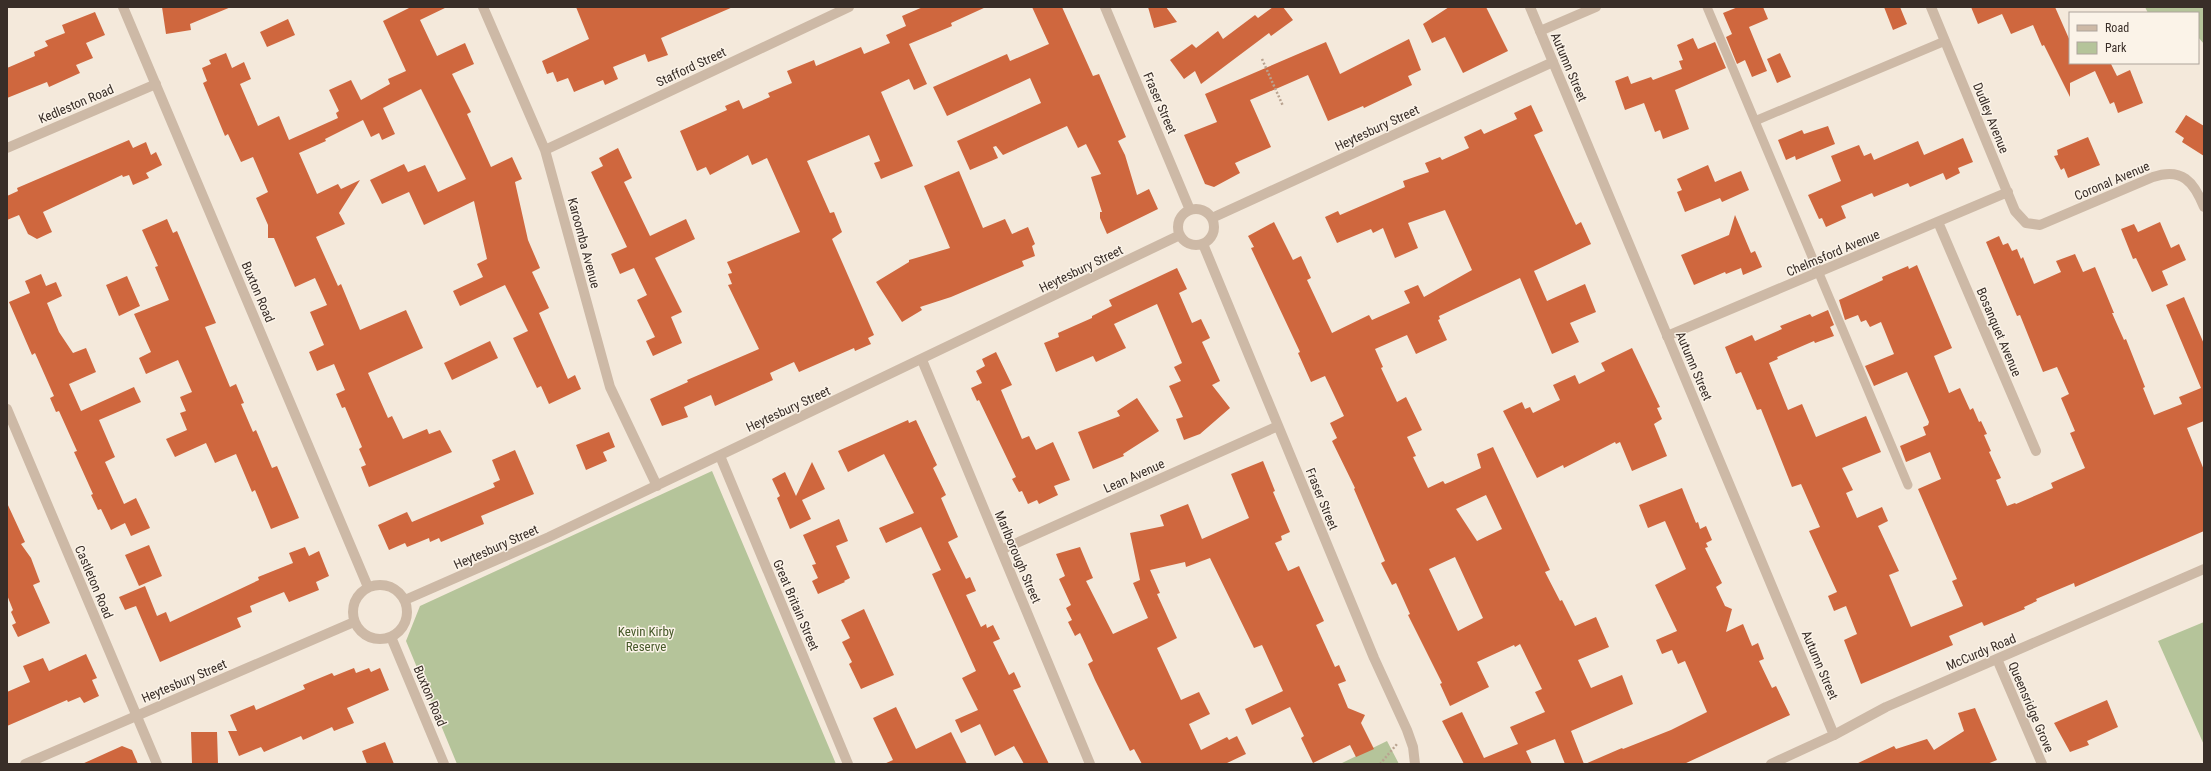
<svg xmlns="http://www.w3.org/2000/svg" width="2211" height="771" viewBox="0 0 2211 771" font-family="'Roboto Condensed',sans-serif">
  <rect width="100%" height="100%" fill="#f4e9db"/>
  <!-- green -->
  <path fill="#b5c49a" d="M2145,7H2204V44L2198,37V13H2148Z
    M712,471L836,764H457L406,641L420,606Z
    M2204,622V745L2158,641Z
    M1387,741L1399,764H1340Z"/>
  <!-- building -->
  <path fill="#cf673e" fill-rule="evenodd" d="M162,7H231L190,24L191,30L166,34Z
    M411,7H447L420,20L437,56L465,43L474,64L452,74L471,112L467,114L491,167L512,157L522,179L515,182L528,240L540,268L532,272L549,308L539,313L568,379L575,375L581,389L549,404L541,386L537,388L513,338L528,331L505,285L460,306L453,291L483,277L477,264L487,259L474,201L424,225L409,192L382,204L370,180L404,164L408,172L425,165L438,192L466,179L421,89L383,108L395,134L382,140L379,133L371,137L363,120L325,139L326,141L299,153L317,194L338,184L341,189L360,180L339,213L345,224L316,237L338,286L341,284L360,330L406,310L423,348L368,373L388,418L392,416L403,439L427,429L429,434L440,430L452,452L369,487L361,467L366,465L359,449L362,447L345,407L342,408L336,394L345,390L334,364L317,371L309,352L324,345L310,312L327,305L315,278L295,287L274,238H268V225L256,198L268,192L253,157L241,162L228,134L225,136L203,83L207,81L202,68L211,64L209,60L226,53L232,68L244,62L251,79L240,84L258,126L279,116L289,140L338,118L336,113L339,111L329,90L351,80L361,100L390,84L388,79L406,71L383,21Z
    M576,7H733L661,38L668,55L648,62L645,54L613,67L618,79L605,85L603,80L574,92L568,78L557,82L553,72L547,74L542,61L589,39Z
    M923,7H986L951,23L952,26L909,44L927,84L914,90L909,79L881,92L913,166L881,179L874,163L880,161L869,135L807,161L830,213L834,212L842,232L832,239L874,335L868,338L871,344L855,351L854,348L799,372L794,362L770,373L773,380L715,406L711,395L684,407L688,417L662,426L650,399L688,382L687,380L759,349L728,285L732,284L728,274L732,273L727,262L800,232L767,158L752,165L748,155L710,175L706,167L697,171L680,131L727,110L725,106L739,100L743,109L770,97L768,93L792,83L787,71L814,60L816,66L861,47L864,54L890,43L886,35L906,26L902,16Z
    M1032,7H1062L1093,76L1099,74L1126,137L1118,141L1125,155L1137,195L1149,189L1158,209L1107,234L1100,218V212H1102L1091,177L1101,174L1086,144L1078,148L1067,126L1003,155L996,146L993,147L998,158L970,170L957,141L1041,103L1030,78L947,116L933,87L1007,54L1010,61L1049,44Z
    M1148,7H1166L1177,22L1154,28Z
    M1273,7H1283L1293,20L1271,36L1269,33L1201,84L1195,71L1184,79L1170,60L1192,44L1196,48L1218,31L1223,39L1255,15L1258,18Z
    M1449,7H1486L1508,51L1463,73L1445,37L1432,43L1423,24Z
    M1738,7H1763L1768,19L1749,27L1767,71L1752,77L1745,60L1737,64L1726,37L1732,34L1723,13Z
    M1884,7H1900L1907,24L1893,30Z
    M1971,7H2055L2070,41V63H2114L2111,64L2117,76L2130,70L2143,103L2118,113L2114,102L2110,104L2095,71L2070,83V97L2044,45L2042,46L2033,25L2011,34L2002,14L1978,24Z
    M95,12L105,35L86,43L93,58L76,65L80,73L49,87L47,82L7,98V68L35,56L34,52L48,46L45,41L65,33L62,25Z
    M288,19L295,35L267,47L260,32Z
    M1693,38L1698,49L1715,42L1726,68L1675,90L1689,129L1663,139L1660,130L1655,132L1644,103L1625,110L1615,81L1628,76L1631,84L1651,77L1653,80L1682,69L1679,61L1683,60L1677,45Z
    M1409,39L1421,70L1408,76L1412,85L1364,108L1363,106L1328,121L1308,75L1250,100L1271,147L1235,163L1240,173L1214,187L1205,184L1184,135L1217,122L1205,94L1326,42L1340,74Z
    M1780,53L1791,77L1777,83L1767,59Z
    M1531,105L1543,131L1534,135L1576,225L1581,222L1591,244L1534,271L1547,301L1585,284L1596,312L1570,323L1579,342L1552,354L1520,278L1439,316L1440,319L1438,320L1447,340L1416,354L1407,335L1375,349L1383,367L1381,368L1397,402L1406,397L1422,430L1407,437L1416,456L1413,457L1428,488L1443,481L1445,484L1450,482L1481,468L1477,454L1493,447L1550,570L1545,572L1560,601L1562,600L1575,626L1596,617L1609,647L1578,660L1591,688L1622,675L1633,704L1571,731L1584,764H1565L1555,739L1526,751L1532,764H1464L1442,721L1462,712L1484,758L1518,744L1510,727L1545,712L1535,692L1542,689L1520,644L1515,647L1514,645L1477,662L1489,687L1450,706L1440,684L1442,683L1408,615L1410,614L1396,583L1392,585L1381,563L1385,561L1354,489L1355,488L1332,441L1337,438L1330,423L1344,416L1325,376L1311,382L1298,353L1300,352L1251,248L1254,247L1248,236L1274,222L1293,260L1301,256L1311,278L1307,280L1332,333L1369,315L1372,320L1410,303L1404,291L1418,285L1424,297L1472,270L1445,210L1408,223L1418,248L1395,258L1383,228L1373,233L1371,229L1337,243L1325,217L1338,211L1340,215L1405,187L1403,181L1429,172L1425,163L1440,157L1442,160L1469,148L1464,137L1481,129L1484,134L1517,119L1514,113ZM1486,495L1502,529L1477,541L1456,509ZM1455,557L1483,618L1458,631L1429,569Z
    M2186,115L2204,126V156L2182,142L2184,138L2175,132Z
    M1828,126L1835,144L1796,160L1795,156L1786,160L1778,140L1802,130L1804,134Z
    M2088,137L2100,165L2068,178L2064,168L2061,170L2054,156L2058,155L2057,150Z
    M1963,138L1973,162L1958,168L1960,173L1946,180L1943,173L1910,187L1908,183L1874,197L1872,193L1841,206L1846,218L1826,227L1822,218L1819,219L1808,195L1841,181L1831,156L1859,145L1864,156L1871,153L1874,160L1918,141L1924,155Z
    M129,140L133,148L146,142L151,155L156,152L162,165L146,173L149,178L133,185L129,175L123,177L122,175L43,212L52,232L37,239L28,234L19,215L7,220V196L18,191L17,188Z
    M618,148L632,178L624,182L650,236L686,219L695,239L655,258L682,312L671,317L682,343L653,356L646,341L655,337L637,300L647,295L634,268L620,274L611,254L627,247L591,172L603,166L599,158Z
    M1708,165L1715,182L1741,171L1749,190L1722,202L1720,198L1685,212L1677,192L1682,190L1677,179Z
    M959,171L983,228L1005,219L1012,234L1028,227L1035,244L1032,246L1035,256L1022,261L1024,266L951,297L920,307L922,310L902,322L876,282L909,262V260L950,248L924,186Z
    M1735,215L1751,253L1755,251L1762,267L1743,275L1741,268L1726,274L1725,272L1694,285L1681,255L1729,235Z
    M167,219L173,233L177,231L216,323L205,327L230,387L236,384L244,403L241,404L253,432L256,430L272,468L277,466L299,518L271,529L255,490L252,492L236,454L215,463L206,443L175,457L166,439L187,430L180,413L186,411L180,397L192,392L178,360L146,374L139,358L151,352L134,314L169,300L155,267L158,266L142,230Z
    M2160,222L2171,248L2179,244L2186,260L2162,271L2168,285L2152,292L2136,258L2133,259L2121,229L2134,224L2138,232Z
    M1999,236L2003,245L2008,243L2012,251L2017,249L2021,259L2023,257L2034,284L2061,272L2056,261L2075,254L2083,272L2095,267L2114,313H2112L2124,340L2126,339L2145,387L2143,388L2154,415L2182,404L2179,397L2201,388L2166,305L2184,297L2204,344V421L2187,428L2204,470V531L2075,587L2074,583L2036,599L2037,601L2024,607L2025,609L1984,626L1982,622L1949,636L1953,645L1861,684L1844,640L1857,634L1846,606L1834,611L1828,596L1837,592L1809,531L1820,527L1801,484L1792,487L1761,409L1757,410L1741,372L1736,374L1725,347L1752,335L1755,341L1782,329L1780,326L1810,314L1812,317L1828,310L1834,325L1830,327L1834,336L1815,343L1814,341L1777,357L1778,359L1769,363L1788,410L1802,404L1816,437L1866,416L1881,452L1842,468L1853,490L1846,493L1857,518L1882,507L1888,521L1878,526L1899,571L1889,575L1911,627L1963,606L1952,581L1957,579L1918,489L1941,479L1930,452L1906,462L1900,446L1926,435L1923,427L1928,425L1929,422L1907,372L1874,386L1865,366L1894,354L1881,322L1870,327L1866,320L1861,322L1858,315L1845,320L1839,300L1883,280L1882,277L1908,266L1909,269L1917,265L1952,348L1934,356L1949,393L1960,388L1970,410L1973,408L1979,422L1981,421L1987,434L1984,435L1991,451L1989,452L2001,478L1996,480L2007,506L2015,503L2016,504L2053,488L2051,483L2085,468L2070,433L2075,431L2061,398L2069,394L2057,367L2043,372L2020,315L2017,316L1986,242Z
    M1177,268L1187,289L1179,293L1192,323L1201,319L1210,338L1202,342L1220,381L1212,385L1230,408L1200,434L1184,440L1176,419L1183,417L1169,386L1181,381L1174,367L1182,363L1157,304L1114,324L1126,348L1096,362L1093,356L1056,372L1044,343L1059,337L1058,333L1092,318V316L1112,306L1109,300Z
    M41,274L46,286L56,282L62,296L47,303L59,332L73,353L86,348L96,372L69,384L81,411L134,387L141,402L99,420L115,457L105,462L124,504L136,498L150,528L131,536L125,523L111,530L101,509L98,510L91,495L93,494L74,452L77,451L59,411L56,412L50,398L54,396L35,353L32,355L9,302L30,293L25,281Z
    M127,276L140,306L119,316L106,285Z
    M490,341L498,358L452,380L444,363Z
    M1632,348L1660,407L1657,408L1662,419L1654,424L1667,456L1632,471L1620,442L1616,444L1615,442L1564,468L1563,465L1537,478L1503,411L1522,402L1525,409L1530,407L1533,413L1560,400L1553,385L1575,375L1579,384L1605,371L1601,363Z
    M996,352L1012,385L1001,390L1022,439L1029,436L1036,450L1053,442L1070,480L1054,486L1058,495L1039,504L1037,500L1028,504L1022,491L1019,492L1012,479L1016,477L979,400L977,401L971,388L982,383L976,371L985,366L982,359Z
    M1137,398L1159,431L1123,454L1124,456L1093,469L1078,432L1120,416L1117,411Z
    M908,420L909,423L916,420L937,465L933,468L946,495L941,498L958,537L948,542L966,579L970,577L976,591L966,595L981,627L986,624L987,628L993,625L1000,639L993,642L1009,675L1014,672L1021,687L1013,690L1049,764H1024L1014,746L995,756L980,724L961,733L955,720L978,710L962,678L976,671L932,574L941,570L921,527L886,543L879,528L914,513L884,454L848,472L838,451Z
    M609,432L615,447L603,452L607,461L586,470L576,445Z
    M515,450L534,494L481,516L484,524L441,542L439,538L430,542L429,538L407,547L405,543L389,550L378,525L407,512L412,522L495,487L493,483L500,480L492,460Z
    M1263,461L1275,491L1273,492L1290,532L1281,536L1282,540L1275,543L1288,571L1299,566L1324,621L1316,625L1335,667L1339,665L1346,681L1338,684L1348,708L1365,715L1361,723L1374,749L1356,757L1350,745L1313,763L1301,738L1304,736L1290,707L1252,725L1245,709L1283,691L1262,645L1254,648L1210,558L1186,567L1185,562L1150,570L1160,593L1157,594L1177,638L1157,648L1181,700L1199,692L1210,714L1189,724L1201,750L1227,737L1229,740L1237,736L1246,754L1225,764H1142L1134,749L1130,751L1095,680L1088,664L1093,661L1080,633L1075,636L1068,622L1072,620L1066,608L1071,605L1059,579L1065,576L1056,554L1080,547L1093,578L1086,581L1113,634L1148,618L1133,583L1140,580L1130,533L1164,526L1160,515L1188,504L1202,539L1249,518L1231,474Z
    M812,462L825,489L802,500L811,519L790,529L777,498L780,496L772,479L785,472L796,496Z
    M1682,488L1696,523L1698,522L1700,529L1706,526L1712,540L1706,543L1708,547L1705,548L1722,583L1716,587L1725,606L1732,609L1726,632L1743,624L1752,646L1758,643L1764,659L1759,661L1772,688L1776,686L1790,715L1684,764H1585L1622,748L1623,749L1671,730L1707,712L1685,661L1678,664L1672,650L1662,654L1656,640L1677,631L1655,585L1686,569L1665,521L1648,528L1639,505Z
    M7,503L25,542L21,544L31,558L40,582L33,585L50,623L18,637L12,625L16,623L11,612L13,610L7,595Z
    M839,519L848,541L836,546L850,578L844,581L845,582L818,594L812,581L818,578L812,565L816,564L803,535Z
    M149,545L162,576L139,586L125,555Z
    M305,547L309,556L319,551L329,576L316,582L319,590L289,602L284,592L250,606L252,612L237,618L241,627L160,662L136,606L125,610L119,597L145,586L157,616L166,612L170,622L259,580L258,577L293,563L289,553Z
    M864,609L894,675L861,689L849,664L852,662L842,642L850,638L841,620Z
    M86,654L97,678L92,680L99,696L84,703L80,697L68,702L67,700L7,726V692L30,682L23,666L43,658L49,671Z
    M354,668L356,673L369,668L371,672L380,668L389,690L347,708L354,723L334,731L332,727L303,740L301,736L264,752L261,747L239,756L228,731H237L230,715L254,705L256,710L305,689L303,685L332,673L334,676Z
    M2107,700L2118,727L2087,741L2089,745L2070,752L2054,723Z
    M896,707L916,749L951,732L967,764H884L893,760L873,718Z
    M1975,708L1997,760L1987,764H1856L1894,746L1896,749L1927,739L1934,750L1964,731L1958,713Z
    M191,732H217L218,764H192Z
    M385,742L394,764H367L362,751Z
    M122,746L132,750L138,764H82Z"/>
  <g fill="none" stroke-linecap="round" stroke-linejoin="round">
    <!-- path -->
    <path stroke="#b9a390" stroke-width="2.5" stroke-dasharray="2 2" stroke-linecap="butt" d="M1262,59L1283,106
      M1380,764L1397,744"/>
    <!-- service -->
    <path stroke="#cdb9a6" stroke-width="9" d="M1707,7L1908,485
      M1755,121L1945,41"/>
    <!-- minor -->
    <path stroke="#cdb9a6" stroke-width="10" d="M123,7L368,587
      M483,7L545,150L610,387L657,486
      M1105,7L1190,210
      M1931,7L2015,211L2026,223L2040,225L2153,177C2182,167 2194,182 2204,207
      M1540,31L1596,7
      M7,148L156,84
      M545,150L849,7
      M1178 227a18 18 0 1 1 36 0a18 18 0 1 1-36 0Z
      M1212,218L1553,62
      M1938,222L2036,451
      M1203,244L1374,658L1407,730L1413,747L1415,764
      M1667,336L2008,192
      M922,360L1090,764
      M7,409L157,764
      M720,456L848,764
      M1001,550L1278,426
      M353 612a27 27 0 1 1 54 0a27 27 0 1 1-54 0Z
      M405,600L549,537L1180,235
      M391,637L444,764
      M1997,659L2042,764
      M1834,735L1886,707L2204,569
      M25,764L354,622"/>
    <!-- tertiary -->
    <path stroke="#cdb9a6" stroke-width="10" d="M1530,7L1834,735L1771,764"/>
  </g>
  <g text-anchor="middle" dominant-baseline="central" stroke-width="3" stroke-linejoin="round" paint-order="stroke">
    <!-- street labels -->
    <g font-size="13" fill="#392e28" stroke="#fbf3e8">
      <text transform="translate(691 67) rotate(-25)">Stafford Street</text>
      <text transform="translate(1569 67) rotate(67)">Autumn Street</text>
      <text transform="translate(1160 103) rotate(67)">Fraser Street</text>
      <text transform="translate(76 104) rotate(-23)">Kedleston Road</text>
      <text transform="translate(1991 118) rotate(68)">Dudley Avenue</text>
      <text transform="translate(1377 128) rotate(-25)">Heytesbury Street</text>
      <text transform="translate(2112 181) rotate(-23)">Coronal Avenue</text>
      <text transform="translate(584 243) rotate(75)">Karoomba Avenue</text>
      <text transform="translate(1833 253) rotate(-23)">Chelmsford Avenue</text>
      <text transform="translate(1081 269) rotate(-26)">Heytesbury Street</text>
      <text transform="translate(258 292) rotate(67)">Buxton Road</text>
      <text transform="translate(1999 332) rotate(67)">Bosanquet Avenue</text>
      <text transform="translate(1694 366) rotate(67)">Autumn Street</text>
      <text transform="translate(788 409) rotate(-25)">Heytesbury Street</text>
      <text transform="translate(1134 476) rotate(-24)">Lean Avenue</text>
      <text transform="translate(1322 499) rotate(68)">Fraser Street</text>
      <text transform="translate(496 547) rotate(-24)">Heytesbury Street</text>
      <text transform="translate(1018 557) rotate(67)">Marlborough Street</text>
      <text transform="translate(94 582) rotate(67)">Castleton Road</text>
      <text transform="translate(796 605) rotate(67)">Great Britain Street</text>
      <text transform="translate(1981 652) rotate(-23)">McCurdy Road</text>
      <text transform="translate(1820 665) rotate(67)">Autumn Street</text>
      <text transform="translate(184 681) rotate(-23)">Heytesbury Street</text>
      <text transform="translate(430 696) rotate(67)">Buxton Road</text>
      <text transform="translate(2031 707) rotate(67)">Queensridge Grove</text>
    </g>
    <!-- park labels -->
    <g font-size="13" fill="#465929" stroke="#fbf3e8">
      <text x="646" y="631">Kevin Kirby<tspan x="646" dy="15">Reserve</tspan></text>
    </g>
  </g>
  <!-- border -->
  <rect width="2211" height="771" fill="none" stroke="#392e28" stroke-width="16"/>
  <!-- legend -->
  <rect x="2069" y="12" width="130" height="52" fill="#fbf3e8" stroke="#ada49b"/>
  <rect x="2077" y="25" width="20" height="6" fill="#cdb9a6" stroke="#ada49b"/>
  <text x="2105" y="32" font-size="12" fill="#392e28">Road</text>
  <rect x="2077" y="42" width="20" height="12" fill="#b5c49a" stroke="#ada49b"/>
  <text x="2105" y="52" font-size="12" fill="#392e28">Park</text>
</svg>
